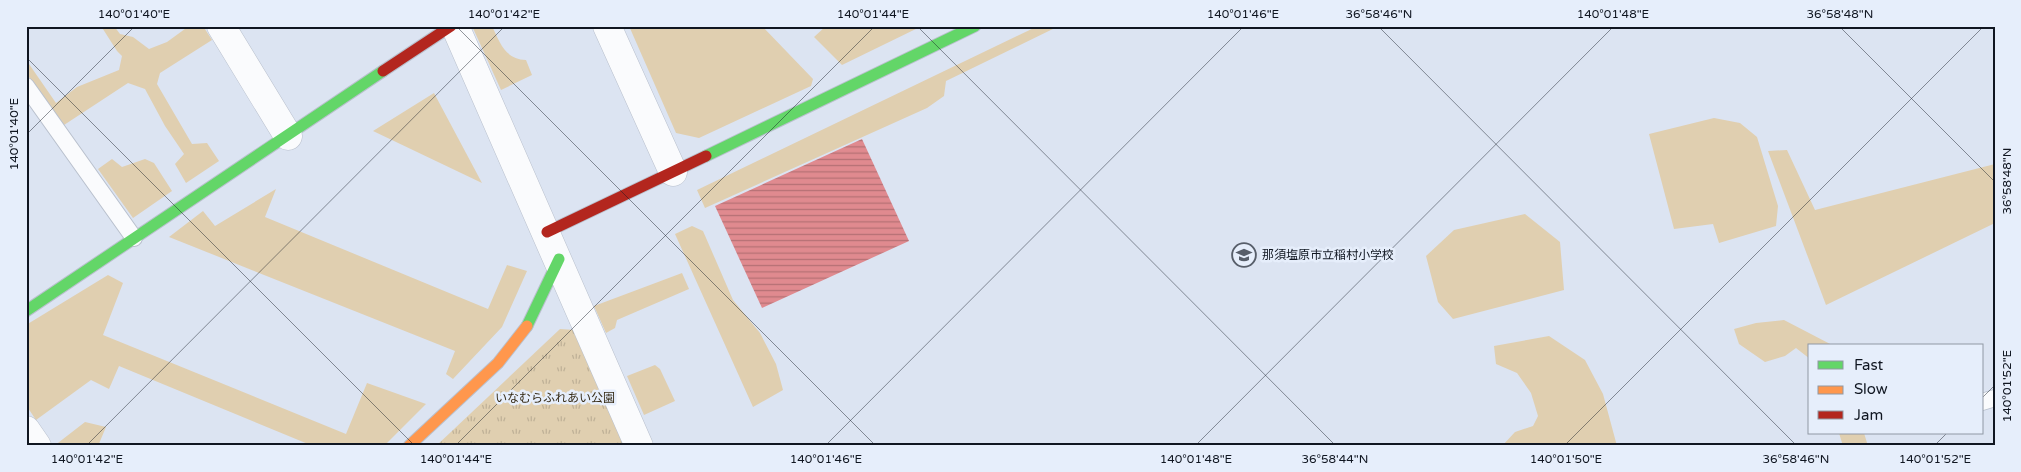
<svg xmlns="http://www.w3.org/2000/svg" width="2021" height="472" viewBox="0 0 2021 472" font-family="'Varela Round','Noto Sans JP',sans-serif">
  <defs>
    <pattern id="park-tufts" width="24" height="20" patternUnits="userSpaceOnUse" patternTransform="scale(1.25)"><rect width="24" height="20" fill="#e0cfb0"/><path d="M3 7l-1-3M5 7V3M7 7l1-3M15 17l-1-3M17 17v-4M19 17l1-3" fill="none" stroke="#bfb197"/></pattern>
    <pattern id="water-rules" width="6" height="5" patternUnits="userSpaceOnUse" patternTransform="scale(1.25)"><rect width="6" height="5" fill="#e08a8f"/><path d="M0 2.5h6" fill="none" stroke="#b47074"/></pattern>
  </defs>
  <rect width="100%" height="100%" fill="#dce4f2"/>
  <!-- grass -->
  <path fill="#e0cfb0" d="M101,26H114L120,34L133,37L149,49L167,42L189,26H203L212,40L160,73L157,84L192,144L207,143L219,161L186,183L175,164L184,154L165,126L145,89L128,83L64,125L26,73V67L29,64L56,103L77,87L119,70L122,56L117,51Z
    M472,26H492C500,43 505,59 526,60L532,75L501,90Z
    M629,26H762L813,79L811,86L699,138L676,133Z
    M826,26H922L842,65L814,37Z
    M1038,26H1059L946,81L944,96L927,108L705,208L697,190Z
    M434,93L482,183L373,131Z
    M1714,118L1740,123L1757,137L1778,206L1776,226L1719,243L1713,224L1674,229L1649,134Z
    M1787,150L1815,210L1995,164V223L1826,305L1768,151Z
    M112,159L122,167L145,159L154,163L172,191L133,218L98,169Z
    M276,189L265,217L488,309L507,265L527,271L502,327L453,379L446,374L455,351L169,237L203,211L215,226Z
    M1525,214L1560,242L1564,290L1453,319L1438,302L1426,256L1454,230Z
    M692,226L703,231L733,300L760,333L776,364L783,390L753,407L675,234Z
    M682,273L689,289L617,320L615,328L606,333L594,306Z
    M108,275L123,283L103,335L346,434L367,383L426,404L384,446H307L308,444L119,366L109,389L91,380L36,420L26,405V325Z
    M1784,320L1834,346H1810V359L1796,348L1785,356L1765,362L1739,344L1734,329L1756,323Z
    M1549,336L1585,360L1603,394L1617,446H1502L1515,432L1533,426L1538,416L1531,393L1517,373L1496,364L1494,346Z
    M655,365L660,369L675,401L644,415L627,376Z
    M85,422L106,427L98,446H54Z
    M1839,433H1864L1868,446H1843Z"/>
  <!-- park -->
  <path fill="url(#park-tufts)" d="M560,329L576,330L627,446H436Z"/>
  <!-- water -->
  <path fill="url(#water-rules)" d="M862,139L909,241L762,308L715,206Z"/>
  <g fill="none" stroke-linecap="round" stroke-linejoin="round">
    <!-- lane casing -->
    <g stroke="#b9c0cd" stroke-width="18">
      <path id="lane" d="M26,86L134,238
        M1982,402L1995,398"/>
    </g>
    <!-- street casing -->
    <g stroke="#b9c0cd" stroke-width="29">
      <path id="street" d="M221,26L288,136
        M455,26L639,446
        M607,26L673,172
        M26,430L37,446"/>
    </g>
    <!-- fast casing -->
    <g stroke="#b9c0cd" stroke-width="13">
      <path id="fast" d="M706,156L975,26
        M26,311L383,71
        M527,326L559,259"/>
    </g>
    <!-- slow casing -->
    <g stroke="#b9c0cd" stroke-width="13">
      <path id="slow" d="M409,446L498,363L527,326"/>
    </g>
    <!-- jam casing -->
    <g stroke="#b9c0cd" stroke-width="13">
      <path id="jam" d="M383,71L451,26
        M547,232L706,156"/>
    </g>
    <!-- lane -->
    <use href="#lane" stroke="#fafbfd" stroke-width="16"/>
    <!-- street -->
    <use href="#street" stroke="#fafbfd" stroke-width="28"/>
    <!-- fast -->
    <use href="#fast" stroke="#63d668" stroke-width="11"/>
    <!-- slow -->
    <use href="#slow" stroke="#ff974d" stroke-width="11"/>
    <!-- jam -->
    <use href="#jam" stroke="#b3261e" stroke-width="11"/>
  </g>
  <!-- ticks -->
  <path fill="none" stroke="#101621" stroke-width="1" stroke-opacity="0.45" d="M456,26L876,446M917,26L1336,446M1378,26L1797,446M1839,26L1995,182M26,57L415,446M26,135L135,26M1982,398L1995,385M86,446L505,26M455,446L875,26M825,446L1244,26M1195,446L1614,26M1564,446L1984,26M1934,446L1947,433"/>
  <!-- icons -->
  <defs>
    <g id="school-ring" transform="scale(1.25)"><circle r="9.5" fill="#e6eefb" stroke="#575e6a" stroke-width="1.5"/><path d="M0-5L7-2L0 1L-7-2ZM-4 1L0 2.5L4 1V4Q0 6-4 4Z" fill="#575e6a"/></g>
  </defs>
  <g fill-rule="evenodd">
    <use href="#school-ring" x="1244" y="255"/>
  </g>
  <g text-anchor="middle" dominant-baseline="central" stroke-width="5" stroke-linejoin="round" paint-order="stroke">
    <!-- poi labels -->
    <g font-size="12" fill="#101621" stroke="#e6eefb" text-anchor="start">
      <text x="1262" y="255">那須塩原市立稲村小学校</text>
    </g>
    <!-- park labels -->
    <g font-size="12" fill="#372c17" stroke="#e6eefb">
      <text x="555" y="398">いなむらふれあい公園</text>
    </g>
  </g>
  <!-- border -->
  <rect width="2021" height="472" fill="none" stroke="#e6eefb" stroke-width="55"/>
  <!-- legend -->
  <rect x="1808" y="344" width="175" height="90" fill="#e6eefb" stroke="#9098a4"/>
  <rect x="1818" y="361" width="25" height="8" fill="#63d668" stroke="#9098a4"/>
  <text x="1854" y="370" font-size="15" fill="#101621">Fast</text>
  <rect x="1818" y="386" width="25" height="8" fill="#ff974d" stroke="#9098a4"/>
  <text x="1854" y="394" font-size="15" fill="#101621">Slow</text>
  <rect x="1818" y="411" width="25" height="8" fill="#b3261e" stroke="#9098a4"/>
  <text x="1854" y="420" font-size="15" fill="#101621">Jam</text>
  <rect x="28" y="28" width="1966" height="416" fill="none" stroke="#101621" stroke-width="2"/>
  <g font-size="12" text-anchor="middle" fill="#101621">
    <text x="134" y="18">140°01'40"E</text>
    <text x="504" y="18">140°01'42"E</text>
    <text x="873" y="18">140°01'44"E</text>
    <text x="1243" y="18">140°01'46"E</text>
    <text x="1379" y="18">36°58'46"N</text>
    <text x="1613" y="18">140°01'48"E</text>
    <text x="1840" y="18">36°58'48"N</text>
    <text transform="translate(14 134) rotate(-90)" y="4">140°01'40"E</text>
    <text transform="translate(2007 181) rotate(-90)" y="4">36°58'48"N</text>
    <text transform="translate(2007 386) rotate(-90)" y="4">140°01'52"E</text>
    <text x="87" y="463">140°01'42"E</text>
    <text x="456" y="463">140°01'44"E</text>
    <text x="826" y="463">140°01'46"E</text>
    <text x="1196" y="463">140°01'48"E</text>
    <text x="1335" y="463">36°58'44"N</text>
    <text x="1566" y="463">140°01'50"E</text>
    <text x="1796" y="463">36°58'46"N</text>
    <text x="1935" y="463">140°01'52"E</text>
  </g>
</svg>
